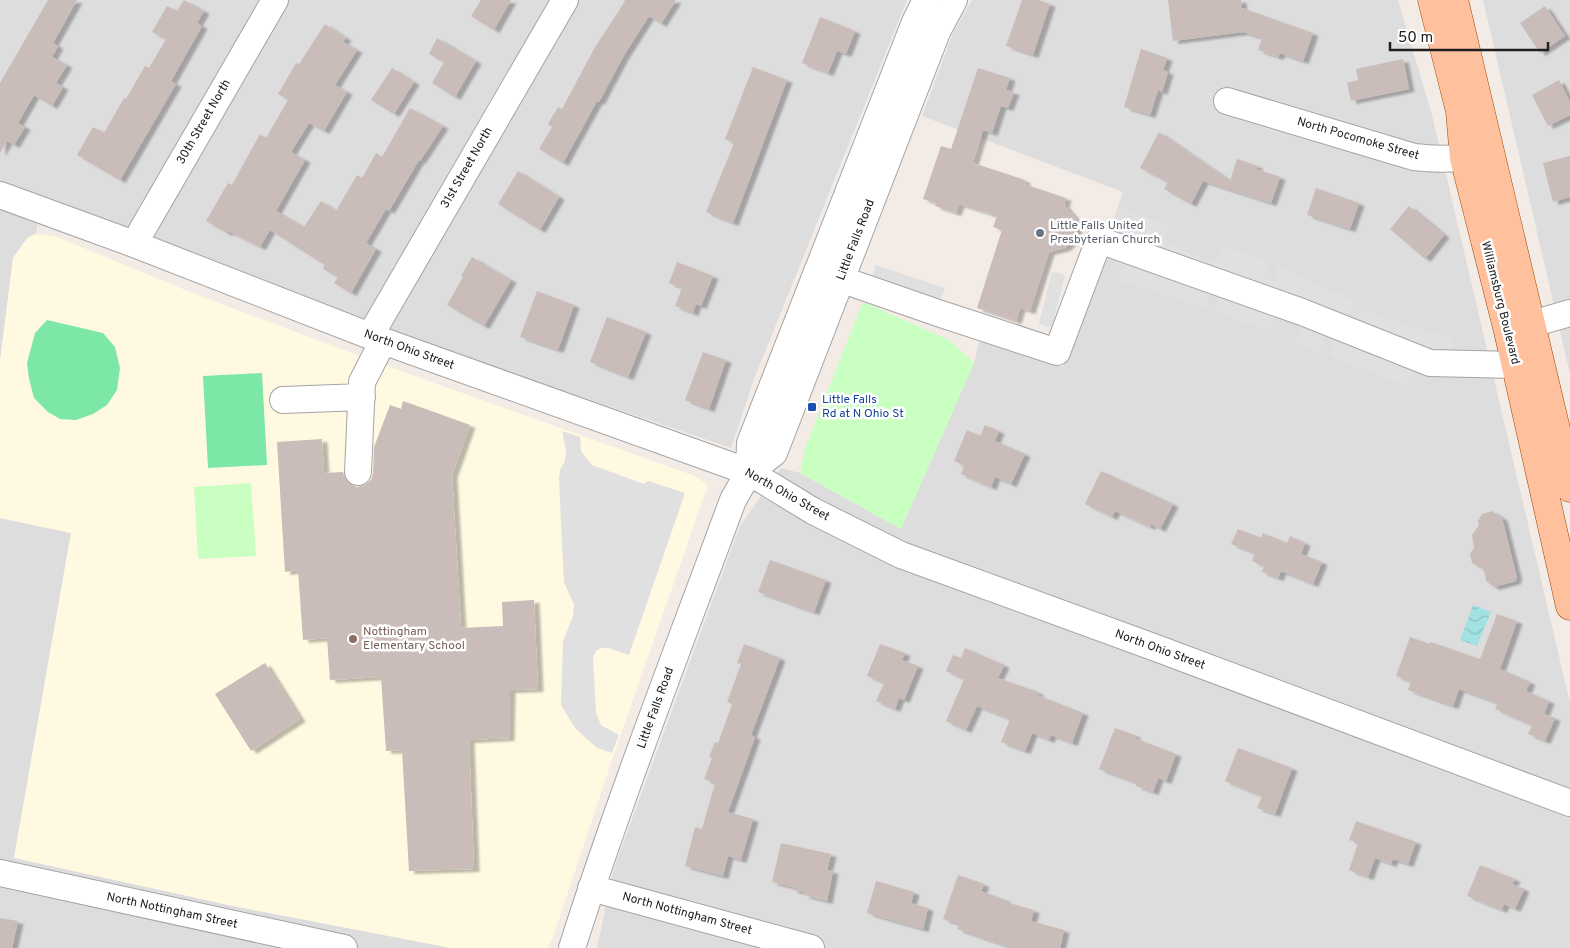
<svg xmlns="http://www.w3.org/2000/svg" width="1570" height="948" viewBox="0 0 1570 948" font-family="Overpass,sans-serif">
  <defs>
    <pattern id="water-waves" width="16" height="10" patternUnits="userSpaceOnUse" patternTransform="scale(1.25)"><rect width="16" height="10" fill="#a3e2e3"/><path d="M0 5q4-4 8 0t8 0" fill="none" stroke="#8cc2c2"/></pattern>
    <filter id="shadow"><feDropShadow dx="5.5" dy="3" stdDeviation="1" flood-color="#0004"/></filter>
  </defs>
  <rect width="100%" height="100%" fill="#f2ebe6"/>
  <!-- residential -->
  <path fill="#dedddd" d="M0,0H907L754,379L731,448L436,347L41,197L36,234L30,236L25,241L13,258L0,361Z
    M972,0H1398L1432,115L1570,703V948H597L614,868L740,526L781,468L800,473L901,529L974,363L980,340L1063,367L1123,192L922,116L954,31Z
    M1483,0H1570V374Z
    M0,518L71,533L14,858L44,863L233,906L451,948H0Z"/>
  <!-- education -->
  <path fill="#fff9e2" d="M36,234L55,236L190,292L373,361L695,476L708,485L613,757L552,940L547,948H451L233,906L14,858L71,533L0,518V361L13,258L25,241L30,236Z"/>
  <!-- park -->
  <path fill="#c9ffc0" d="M863,302L949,340L974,363L901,529L800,473L804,451Z
    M251,483L256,556L198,559L194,487Z"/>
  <!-- pitch -->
  <path fill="#7de7a8" d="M47,320L103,333L115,347L120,368L117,390L107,405L93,414L76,420L60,419L48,412L34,398L29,379L27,363L35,333Z
    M262,373L267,465L208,468L203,376Z"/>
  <!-- parking -->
  <path fill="#e0e0e0" d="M1120,208L1169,225L1165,239L1169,245L1211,261L1219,259L1225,246L1268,261L1263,275L1265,279L1271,281L1275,277L1278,265L1356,302L1349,315L1351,320L1355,322L1359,318L1364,310L1409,326L1454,338L1445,373H1411L1406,386L1329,356L1333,345L1332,339L1328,337L1323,339L1318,352L1296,343L1300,330L1298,326L1277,317L1272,318L1270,331L1216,312L1219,300L1217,296L1212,295L1209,297L1205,308L1119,280L1121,268L1118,262L1102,256Z
    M876,265L945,288L940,302L871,279Z
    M1052,272L1065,275L1052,328L1039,324Z
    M562,431L580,437L581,451L592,465L644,484L648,481L685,493L629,655L609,648H601L596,651L593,657L596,713L601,725L619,735L612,753L597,748L575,728L561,705L563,641L573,616L574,604L564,583L559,479L560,470L565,461L566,451Z"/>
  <!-- water -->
  <path fill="url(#water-waves)" d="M1473,605L1491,612L1477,646L1460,640Z"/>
  <!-- building -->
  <path fill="#cabcb9" filter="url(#shadow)" d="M48,0H77L53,43L58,46L52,57L67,65L56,83L63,87L52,106L34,95L18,123L25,127L14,145L7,141L0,153V83Z
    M184,0L204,11L197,23L202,26L171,81L176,84L120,180L77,155L93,127L104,133L124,98L126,99L145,66L149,68L166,39L152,32L167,6L177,11Z
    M481,0H511L494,30L471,16Z
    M624,0H676L661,24L649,16L623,57L599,102L597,101L563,163L539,149L552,127L548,124L558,107L562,109L594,49L625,1Z
    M1022,0H1039L1050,4L1033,55L1006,46Z
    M1168,0H1241L1242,8L1313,33L1303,61L1280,53L1278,57L1258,50L1262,38L1243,32L1173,41Z
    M1545,6L1565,36L1540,53L1520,23Z
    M820,17L855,31L846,54L837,51L828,73L802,63Z
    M325,24L346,38L343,42L357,50L335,85L347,92L324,131L309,123L291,152L305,160L276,211L304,227L321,201L336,211L357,175L362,178L376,153L382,157L410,108L443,126L420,161L419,160L389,211L386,209L366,243L376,249L351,293L334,283L338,277L323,269L325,265L270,230L260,247L228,231L227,233L206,221L228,183L232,185L260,134L266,138L288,100L278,94L296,63L299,64Z
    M437,38L476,61L455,97L432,83L444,62L429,54Z
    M1141,49L1167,58L1163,70L1168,72L1162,92L1158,90L1150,115L1124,107Z
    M1403,59L1409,89L1351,101L1347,83L1358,80L1356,69Z
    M753,67L787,80L733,223L706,212L734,143L725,139Z
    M392,68L414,82L394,114L371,100Z
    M978,68L1010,78L1006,90L1014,92L1008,108L1001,106L992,133L983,130L973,163L1025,180L1024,184L1066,198L1064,205L1075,218L1077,227L1076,235L1071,242L1065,248L1049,252L1030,311L1020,308L1016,321L977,308L1002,230L993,227L997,216L959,204L956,213L935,206L936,203L923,199L941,146L951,149Z
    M1559,80L1570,102V115L1548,126L1532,95Z
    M1159,132L1230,181L1237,159L1258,166L1256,169L1280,177L1271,203L1203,181L1191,204L1164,189L1168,182L1140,168Z
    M1570,156V197L1553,202L1543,163Z
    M518,171L559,197L540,230L498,204Z
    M1316,188L1359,203L1350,229L1307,215Z
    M1409,206L1444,235L1425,259L1390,229Z
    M472,257L511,280L484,326L447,305L463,277L461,276Z
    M677,262L713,276L701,306L696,304L693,313L675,306L682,288L669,283Z
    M537,291L574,305L558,350L520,337Z
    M607,317L646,332L628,377L590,362Z
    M703,352L726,360L709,409L685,400Z
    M403,401L470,425L452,475L461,628L503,626L502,602L534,600L538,689L510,690L509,738L469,740L474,869L409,871L402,750L386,751L381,677L330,680L327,638L303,640L298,570L285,572L277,442L322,439L324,473L343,472L345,479L350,485L357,487L364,485L371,480L373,473L374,447L390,405L401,409Z
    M985,425L999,431L995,441L1025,454L1011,484L995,477L991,487L961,474L964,465L954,461L967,430L980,436Z
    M1101,471L1173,504L1160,529L1151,524L1150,527L1115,511L1112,517L1085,504Z
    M1492,511L1502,518L1517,578L1515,579L1516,581L1494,587L1486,581L1484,570L1472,563L1470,554L1474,548L1472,535L1479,525L1478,521L1482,514Z
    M1238,529L1261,538L1263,533L1287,543L1290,536L1305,543L1301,554L1322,562L1313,584L1281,571L1278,578L1262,572L1264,566L1252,561L1255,553L1231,544Z
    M770,560L826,580L814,612L758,592Z
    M1497,614L1517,621L1500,669L1530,682L1526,691L1549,701L1544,714L1555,718L1545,741L1528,734L1532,725L1495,709L1498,703L1459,689L1453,706L1408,690L1411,682L1396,676L1410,637L1430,644L1431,642L1480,659Z
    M744,644L780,658L751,735L755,737L728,812L753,819L741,860L728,856L723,876L685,866L695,827L702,829L715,783L704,779L712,758L709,757L715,742L718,743L732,704L727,702L741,664L737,663Z
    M880,644L905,653L902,660L918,666L904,700L899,698L895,709L876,701L884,683L867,676Z
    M965,648L1004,665L998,678L1038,692L1037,695L1083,713L1072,743L1051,735L1049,740L1032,733L1025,751L1001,742L1010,719L977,706L966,730L946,721L964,679L946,671L953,655L961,658Z
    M265,663L300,719L251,751L215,694Z
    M1115,728L1135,735L1134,738L1176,754L1166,781L1158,778L1153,792L1136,786L1137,783L1099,769Z
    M1238,748L1292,768L1275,814L1257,808L1262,796L1225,781Z
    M1356,821L1416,842L1408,864L1393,859L1391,864L1375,858L1368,877L1349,870L1358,843L1349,840Z
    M781,843L831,854L827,870L833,871L827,901L804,895L805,892L792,890L793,887L772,882Z
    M1480,865L1515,879L1512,884L1524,889L1515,909L1504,904L1502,910L1467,896Z
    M958,875L984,884L981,891L1006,900L1005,902L1034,910L1031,921L1064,930L1060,948H1016L1010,947L957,929L959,924L943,919Z
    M876,881L914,892L911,903L928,908L923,929L867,913Z
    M0,918L18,921L12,948H0Z"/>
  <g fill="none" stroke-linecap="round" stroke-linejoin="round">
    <!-- minor casing -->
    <g stroke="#a4a4a4" stroke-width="28">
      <path id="minor" d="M1227,101L1414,157C1438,160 1461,159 1485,155
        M0,195L134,244L383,341L749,472L813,511L901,555L1156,648L1570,803
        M134,244L275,0
        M817,271L938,313L1057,352L1099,240L1302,312L1430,363L1515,365L1536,360
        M1511,330L1570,313
        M370,336L565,0
        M283,400L362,397
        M358,472L362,382L383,341
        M749,472L750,443L915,22L926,0
        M0,873L344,948
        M591,888L811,948
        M572,948C620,797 678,649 733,500L749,472L774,453L937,32L954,0"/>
    </g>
    <!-- major casing -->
    <g stroke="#9d4700" stroke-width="29">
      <path id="major" d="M1432,0L1460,111L1464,158L1508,331L1570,606
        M1454,0L1570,488"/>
    </g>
    <!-- minor -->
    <use href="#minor" stroke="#fff" stroke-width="26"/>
    <!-- major -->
    <use href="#major" stroke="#ffc09e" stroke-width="28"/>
  </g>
  <!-- markers -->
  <circle fill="#6b7280" stroke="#fff" stroke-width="2" cx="1040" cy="233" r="5"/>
  <rect fill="#1a4fb4" stroke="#fff" stroke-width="2" x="807" y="402" width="10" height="10" rx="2.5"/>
  <circle fill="#8d6e63" stroke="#fff" stroke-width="2" cx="353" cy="639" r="5"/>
  <g text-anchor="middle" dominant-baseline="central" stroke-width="5" stroke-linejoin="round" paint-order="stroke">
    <!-- street labels -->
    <g font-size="12" fill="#202020" stroke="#fff">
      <text transform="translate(204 122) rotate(-60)">30th Street North</text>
      <text transform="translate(1358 139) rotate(16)">North Pocomoke Street</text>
      <text transform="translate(467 168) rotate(-60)">31st Street North</text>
      <text transform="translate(856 240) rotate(-69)">Little Falls Road</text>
      <text transform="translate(1500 303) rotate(76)">Williamsburg Boulevard</text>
      <text transform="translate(409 350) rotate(20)">North Ohio Street</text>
      <text transform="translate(787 495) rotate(29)">North Ohio Street</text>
      <text transform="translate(1160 650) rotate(20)">North Ohio Street</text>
      <text transform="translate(656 708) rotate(-70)">Little Falls Road</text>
      <text transform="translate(172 911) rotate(12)">North Nottingham Street</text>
      <text transform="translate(687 914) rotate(15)">North Nottingham Street</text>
    </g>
    <!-- worship labels -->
    <g font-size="12" fill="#5b616d" stroke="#fff" text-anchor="start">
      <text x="1050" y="226">Little Falls United<tspan x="1050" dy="14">Presbyterian Church</tspan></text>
    </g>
    <!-- transit labels -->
    <g font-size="12" fill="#164399" stroke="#fff" text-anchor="start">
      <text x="822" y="400">Little Falls<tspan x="822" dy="14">Rd at N Ohio St</tspan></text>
    </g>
    <!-- education labels -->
    <g font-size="12" fill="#785e54" stroke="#fff" text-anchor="start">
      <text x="363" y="632">Nottingham<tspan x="363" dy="14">Elementary School</tspan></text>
    </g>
  </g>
  <!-- scale -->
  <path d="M1390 42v8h158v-8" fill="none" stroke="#202020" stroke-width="2.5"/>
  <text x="1398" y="42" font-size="15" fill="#202020" stroke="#ffffff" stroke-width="4" paint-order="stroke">50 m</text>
</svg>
